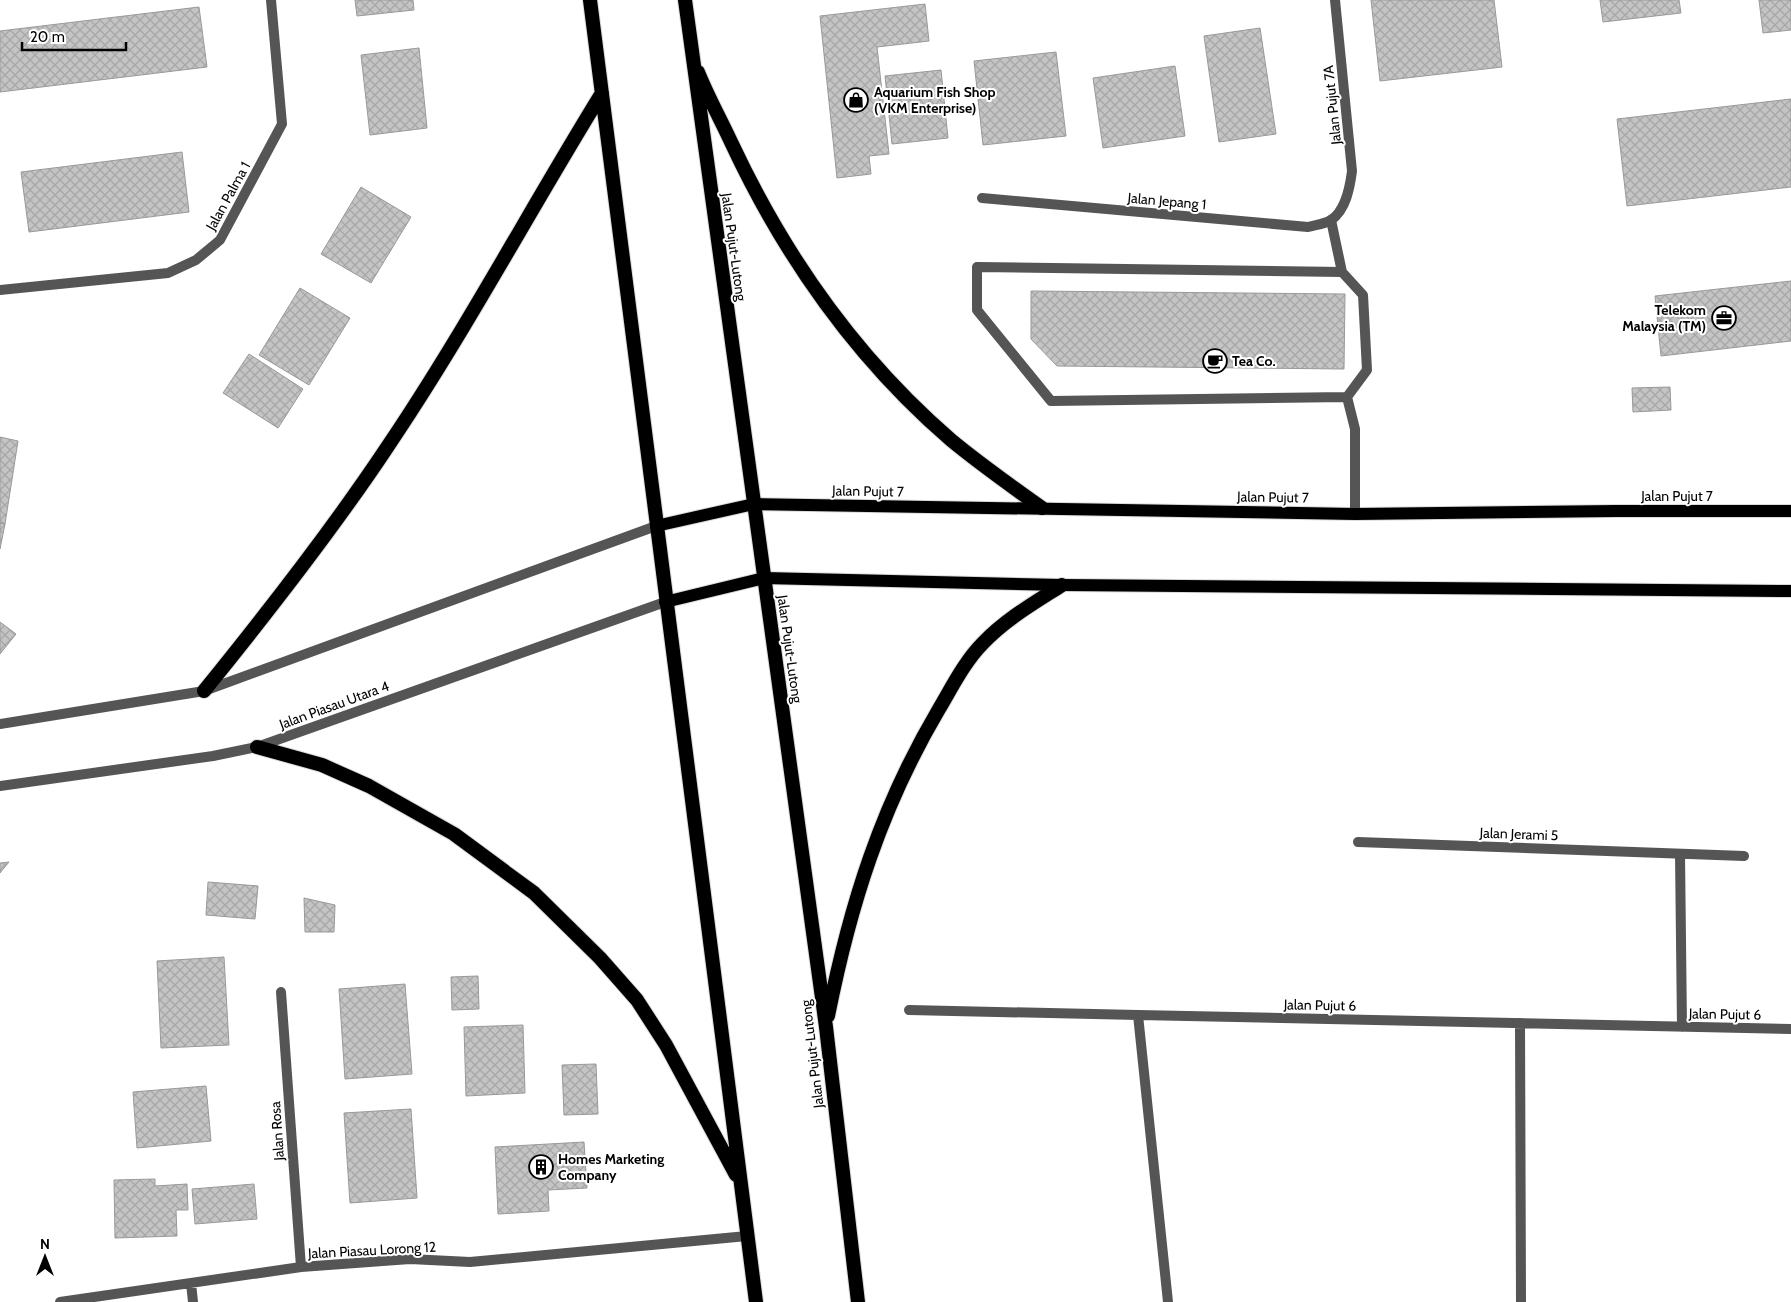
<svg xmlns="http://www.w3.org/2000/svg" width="1791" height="1302" viewBox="0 0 1791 1302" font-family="Cabin,sans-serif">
  <defs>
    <pattern id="building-cross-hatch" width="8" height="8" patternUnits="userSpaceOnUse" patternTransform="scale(1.25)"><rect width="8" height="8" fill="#c4c4c4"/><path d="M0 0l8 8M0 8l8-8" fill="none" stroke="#a7a7a7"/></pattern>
  </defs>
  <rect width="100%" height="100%" fill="#fff"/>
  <!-- building -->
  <path fill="url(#building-cross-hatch)" stroke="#999" d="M355,0H413L414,10L357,16Z
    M1371,0H1494L1502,67L1380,81Z
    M1600,0H1679L1681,13L1603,22Z
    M1759,0H1791V30L1763,33Z
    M925,4L929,41L877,47L889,154L869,156L871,174L837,178L820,16Z
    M199,7L207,67L0,92V31Z
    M1260,28L1276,134L1219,142L1204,36Z
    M419,48L427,128L370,135L361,55Z
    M1056,52L1066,136L983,145L974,61Z
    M1175,66L1185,136L1103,148L1093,78Z
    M941,70L948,138L892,144L885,76Z
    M1791,99V187L1627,206L1617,119Z
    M182,152L189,212L29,232L21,172Z
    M361,187L411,217L371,283L321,254Z
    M1791,281V341L1661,356L1655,296Z
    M300,288L350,318L309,385L259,355Z
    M1031,291L1345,294L1344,369L1057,366L1031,339Z
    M249,354L303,389L278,428L223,393Z
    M1670,387L1671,410L1633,412L1632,388Z
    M0,437L18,441L5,524L0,523Z
    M0,523L5,524L0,549Z
    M0,622L16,634L0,654Z
    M9,862L0,873V863Z
    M208,882L258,886L255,919L206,915Z
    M304,898L335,905L334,932H305Z
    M224,957L229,1045L161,1048L157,961Z
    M478,976L479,1009L452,1010L451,977Z
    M405,984L412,1074L345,1079L339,989Z
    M523,1025L525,1093L466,1096L464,1027Z
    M596,1064L598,1114L564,1115L562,1065Z
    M206,1086L211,1141L137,1148L133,1092Z
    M411,1109L417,1198L350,1203L344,1113Z
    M584,1142L587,1188L548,1190L549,1211L498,1214L495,1147Z
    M155,1179V1186L187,1184L188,1210H176L177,1236L115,1238L114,1180Z
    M254,1184L257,1219L195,1224L192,1189Z"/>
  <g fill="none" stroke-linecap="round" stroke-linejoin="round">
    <!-- primary casing -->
    <g stroke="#dbdbdb" stroke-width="14">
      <path id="primary" d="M656,526L754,504L1355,514L1616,511H1791
        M665,602L764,578L1062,585L1791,591"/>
    </g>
    <!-- trunk casing -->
    <g stroke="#dbdbdb" stroke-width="16">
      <path id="trunk" d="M590,0L756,1302
        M685,0L826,1027L858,1302
        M698,72C708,97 721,120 732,144C785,257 856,358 951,440C980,464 1011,486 1042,508
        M204,691C268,612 330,533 386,449C464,334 529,211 602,93
        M257,747L322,765L369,786L454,834L534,893L600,958L637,1000L666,1045L736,1175
        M828,1016C850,905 881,807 939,709C952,687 965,661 983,643C1006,619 1034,603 1062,585"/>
    </g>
    <!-- service -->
    <path stroke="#555" stroke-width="10" d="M1331,220L1342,272
      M977,267L1342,272L1363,295L1367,370L1347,397L1051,401L977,310Z
      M1347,397L1355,429V514"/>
    <!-- minor -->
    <path stroke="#555" stroke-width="10" d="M982,198L1308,227C1315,225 1325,224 1331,220C1346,210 1350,187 1352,171L1335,0
      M0,290L168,273L196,260L220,240L282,124L271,0
      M1358,842L1744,856
      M1680,854L1682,1027
      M281,992L301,1267
      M909,1010L1138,1015
      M1520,1023L1521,1302
      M191,1283L193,1302
      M60,1302L301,1267L410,1259L470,1262L747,1236
      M1168,1302L1138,1015L1791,1029"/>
    <!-- tertiary -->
    <path stroke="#555" stroke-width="10" d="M0,724L204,691L656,526
      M0,786L213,756L257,747L665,602"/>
    <!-- primary -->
    <use href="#primary" stroke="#000" stroke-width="12"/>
    <!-- trunk -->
    <use href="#trunk" stroke="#000" stroke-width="14"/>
  </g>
  <!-- icons -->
  <defs>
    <g id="shop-ring" transform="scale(1.25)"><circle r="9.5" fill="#fff" stroke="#000" stroke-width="1.5"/><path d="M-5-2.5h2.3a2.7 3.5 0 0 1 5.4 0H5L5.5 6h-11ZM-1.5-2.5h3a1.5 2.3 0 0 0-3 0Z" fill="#000"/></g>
    <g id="office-ring" transform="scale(1.25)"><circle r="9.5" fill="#fff" stroke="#000" stroke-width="1.5"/><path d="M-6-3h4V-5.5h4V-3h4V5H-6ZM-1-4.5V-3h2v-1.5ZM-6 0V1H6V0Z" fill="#000"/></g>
    <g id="cafe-ring" transform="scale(1.25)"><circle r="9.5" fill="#fff" stroke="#000" stroke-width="1.5"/><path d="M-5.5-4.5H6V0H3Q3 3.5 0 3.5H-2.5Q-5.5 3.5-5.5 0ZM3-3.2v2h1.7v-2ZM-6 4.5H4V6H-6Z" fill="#000"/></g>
    <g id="building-ring" transform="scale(1.25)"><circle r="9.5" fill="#fff" stroke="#000" stroke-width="1.5"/><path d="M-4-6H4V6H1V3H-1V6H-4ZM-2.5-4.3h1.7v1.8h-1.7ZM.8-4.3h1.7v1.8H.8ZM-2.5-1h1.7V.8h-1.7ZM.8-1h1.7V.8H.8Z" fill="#000"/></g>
  </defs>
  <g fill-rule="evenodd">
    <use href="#shop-ring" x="856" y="100"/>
    <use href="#office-ring" x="1724" y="318"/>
    <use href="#cafe-ring" x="1215" y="361"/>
    <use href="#building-ring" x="541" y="1167"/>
  </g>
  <g text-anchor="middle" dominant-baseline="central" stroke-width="4" stroke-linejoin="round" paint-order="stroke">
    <!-- poi labels -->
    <g font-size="14" font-weight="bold" fill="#000" stroke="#fff" text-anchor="start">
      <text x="874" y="92">Aquarium Fish Shop<tspan x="874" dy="16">(VKM Enterprise)</tspan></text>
      <text x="1706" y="310" text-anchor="end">Telekom<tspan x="1706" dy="16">Malaysia (TM)</tspan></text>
      <text x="1232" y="361">Tea Co.</text>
      <text x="558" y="1159">Homes Marketing<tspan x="558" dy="16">Company</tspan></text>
    </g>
    <!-- street labels -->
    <g font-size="14" fill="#000" stroke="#fff">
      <text transform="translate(1332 105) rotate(-96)">Jalan Pujut 7A</text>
      <text transform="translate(228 196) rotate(-61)">Jalan Palma 1</text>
      <text transform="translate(1167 201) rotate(5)">Jalan Jepang 1</text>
      <text transform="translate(734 247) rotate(82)">Jalan Pujut-Lutong</text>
      <text transform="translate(868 491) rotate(1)">Jalan Pujut 7</text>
      <text x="1677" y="496">Jalan Pujut 7</text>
      <text transform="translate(1273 497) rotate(1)">Jalan Pujut 7</text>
      <text transform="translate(790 649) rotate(82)">Jalan Pujut-Lutong</text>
      <text transform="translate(334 705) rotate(-20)">Jalan Piasau Utara 4</text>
      <text transform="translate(1519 834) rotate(2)">Jalan Jerami 5</text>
      <text transform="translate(1320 1005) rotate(1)">Jalan Pujut 6</text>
      <text transform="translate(1725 1014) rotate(1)">Jalan Pujut 6</text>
      <text transform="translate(812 1054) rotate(-97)">Jalan Pujut-Lutong</text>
      <text transform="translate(277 1131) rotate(-94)">Jalan Rosa</text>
      <text transform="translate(372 1250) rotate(-3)">Jalan Piasau Lorong 12</text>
    </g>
  </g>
  <!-- north arrow -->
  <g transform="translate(45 1257)" stroke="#ffffff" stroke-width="4" paint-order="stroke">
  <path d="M0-4L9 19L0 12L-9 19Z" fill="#000000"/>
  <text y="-8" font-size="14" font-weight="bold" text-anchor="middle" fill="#000000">N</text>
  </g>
  <!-- scale -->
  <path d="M22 42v8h104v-8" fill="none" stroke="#000000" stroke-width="2.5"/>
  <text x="30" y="42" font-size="15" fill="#000000" stroke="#ffffff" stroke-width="4" paint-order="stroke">20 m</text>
</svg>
